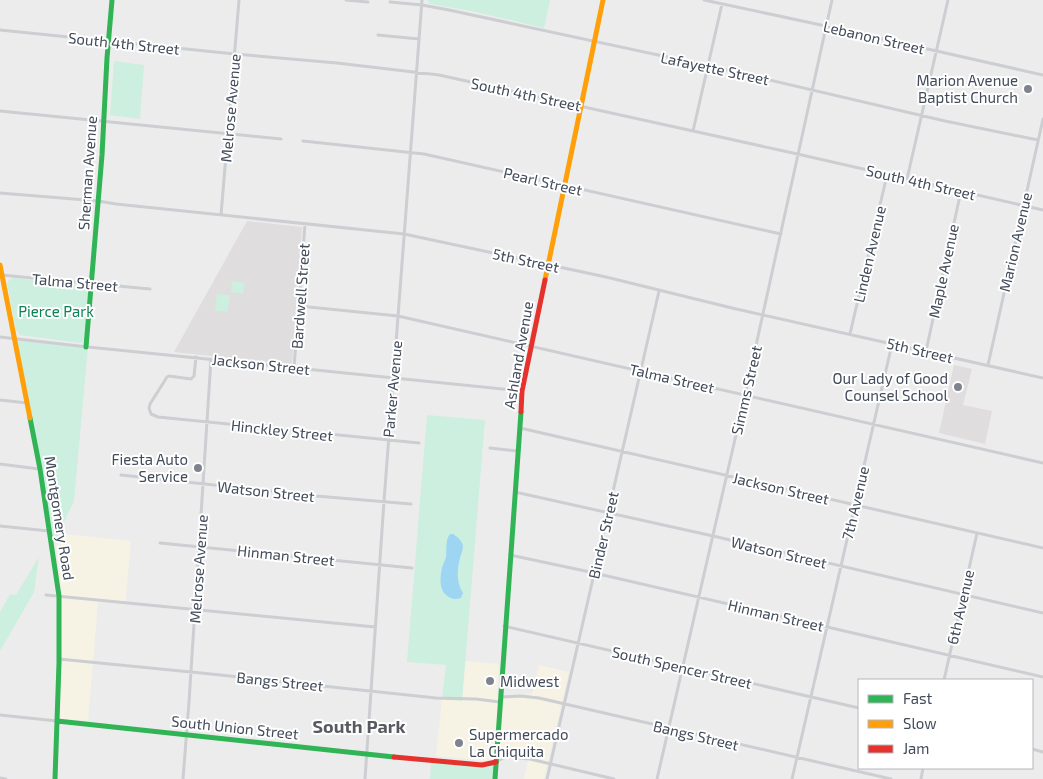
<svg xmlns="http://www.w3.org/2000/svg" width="1043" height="779" viewBox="0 0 1043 779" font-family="'Exo 2',sans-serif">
  <rect width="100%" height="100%" fill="#edecec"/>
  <!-- commercial -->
  <path fill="#f6f3e5" d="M64,534L131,541L125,604L98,602L88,721L60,719L62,634L61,590L56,545Z
    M465,661L499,664L497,697L532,694L539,665L569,672L544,779H524L529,756L504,755L486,761L436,756L442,699L462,700Z"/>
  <!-- education -->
  <path fill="#dfddde" d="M247,221L302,227L292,365L174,352Z
    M954,365L972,369L963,405L992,411L985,444L939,433Z"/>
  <!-- green -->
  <path fill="#cdefdf" d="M427,0H550L544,28L471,11L430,4Z
    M114,61L144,65L140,119L110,115Z
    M15,278L86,286L88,290L84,339L83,342L80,343L20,335L16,330L7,283L10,279Z
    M232,281L245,283L243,294L231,292Z
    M217,294L228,295L230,296L227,312L216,311L215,310Z
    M15,338L88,347L74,501L52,547Z
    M427,415L485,420L462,701L442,699L446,665L407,662Z
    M39,557L34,592L0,651V612L10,594L16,595Z
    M434,761L482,765L496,762L495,779H430L431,764Z"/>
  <!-- water -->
  <path fill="#9dd5f2" d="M450,534H453C458,537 462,541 463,546C463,550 461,554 460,558C457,570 456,582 463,593L461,598C455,600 451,599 446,595C439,589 440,577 442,568C443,564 445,561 446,557C447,549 445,540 450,534Z"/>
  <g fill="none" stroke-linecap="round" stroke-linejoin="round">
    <!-- street -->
    <path stroke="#ccced2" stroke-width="3" d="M346,0L368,2
      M704,0L821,25L1043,75
      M390,2L422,5L449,10L714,67L945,121L1038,140
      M0,30L235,54L337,63L439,75L793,153L1043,210
      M378,35L419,39
      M0,111L281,139
      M693,131L722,4
      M303,141L424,154L781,234
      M907,179L948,0
      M0,193L98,201L116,204L404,234L606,277L732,308L1043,378
      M221,215L239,0
      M1,275L150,289
      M299,306L398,316L1043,463
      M850,334L887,175
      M0,337L88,347L522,391
      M926,351L961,191
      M196,357L194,376L191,379L169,376L167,377L150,404L149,408L151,414L158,417L419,443
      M988,365L1043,119
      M294,368L305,224
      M0,400L27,403
      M520,428L1043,548
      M490,448L517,451
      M0,464L39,469
      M121,475L316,496L411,504
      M515,492L713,536L1043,613
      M0,526L49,531
      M160,543L412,568
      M510,555L590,572L1043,677
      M46,595L375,627
      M504,626L859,708
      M59,659L201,673L436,698L476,699L500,702
      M944,680L977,533
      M501,697L521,696L539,698L891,779
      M0,715L57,721
      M1032,749L1043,752
      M496,762L503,758L508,757L530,759L614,779
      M0,778L6,779
      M183,779L189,702L211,359
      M365,779L384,501L422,0
      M547,779L659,291
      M657,779L744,400L832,0
      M792,779L892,344
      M921,779L923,768"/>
    <!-- fast -->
    <path stroke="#30b455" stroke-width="5" d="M86,347L102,155L107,58L112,0
      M30,418L40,469L59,596V663L55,779
      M57,721L394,757
      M495,779L521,412"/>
    <!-- slow -->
    <path stroke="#ff9f0a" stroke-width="5" d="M0,265L30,418
      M545,280L603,0"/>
    <!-- jam -->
    <path stroke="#e5322d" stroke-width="5" d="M521,412L522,391L545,280
      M394,757L482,765L496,762"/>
  </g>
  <!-- markers -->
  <g fill="#7e838d" stroke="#fff" stroke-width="2">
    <circle cx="1028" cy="89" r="5"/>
    <circle cx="958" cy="387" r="5"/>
    <circle cx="198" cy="468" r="5"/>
    <circle cx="490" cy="681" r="5"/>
    <circle cx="459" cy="743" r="5"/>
  </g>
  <g text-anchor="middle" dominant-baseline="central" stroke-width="4" stroke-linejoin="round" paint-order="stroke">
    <!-- street labels -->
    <g font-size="15" fill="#424b5a" stroke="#fff">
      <text transform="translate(874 37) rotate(13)">Lebanon Street</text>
      <text transform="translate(124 43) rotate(6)">South 4th Street</text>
      <text transform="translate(715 68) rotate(12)">Lafayette Street</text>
      <text transform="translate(526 94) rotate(12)">South 4th Street</text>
      <text transform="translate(230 108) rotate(-85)">Melrose Avenue</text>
      <text transform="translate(87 173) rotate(-86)">Sherman Avenue</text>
      <text transform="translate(543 181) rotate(13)">Pearl Street</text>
      <text transform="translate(921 182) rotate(13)">South 4th Street</text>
      <text transform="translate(1015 242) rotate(-77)">Marion Avenue</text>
      <text transform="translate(869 254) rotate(-77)">Linden Avenue</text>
      <text transform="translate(526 260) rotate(12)">5th Street</text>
      <text transform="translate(943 271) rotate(-78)">Maple Avenue</text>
      <text transform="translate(75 282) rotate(5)">Talma Street</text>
      <text transform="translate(300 296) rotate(-86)">Bardwell Street</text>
      <text transform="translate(920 350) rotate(13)">5th Street</text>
      <text transform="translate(518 355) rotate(-80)">Ashland Avenue</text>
      <text transform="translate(261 364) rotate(6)">Jackson Street</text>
      <text transform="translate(672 378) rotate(13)">Talma Street</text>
      <text transform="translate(392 389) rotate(-85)">Parker Avenue</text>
      <text transform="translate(746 390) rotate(-77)">Simms Street</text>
      <text transform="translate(282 430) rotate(6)">Hinckley Street</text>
      <text transform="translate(781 488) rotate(13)">Jackson Street</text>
      <text transform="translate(266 491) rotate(6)">Watson Street</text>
      <text transform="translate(855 503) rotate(-77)">7th Avenue</text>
      <text transform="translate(60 518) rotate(81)">Montgomery Road</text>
      <text transform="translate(603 535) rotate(-77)">Binder Street</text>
      <text transform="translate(779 552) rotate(13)">Watson Street</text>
      <text transform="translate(286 555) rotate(6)">Hinman Street</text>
      <text transform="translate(198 569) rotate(-86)">Melrose Avenue</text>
      <text transform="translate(960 607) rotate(-77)">6th Avenue</text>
      <text transform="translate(776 615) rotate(13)">Hinman Street</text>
      <text transform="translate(682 667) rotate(13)">South Spencer Street</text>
      <text transform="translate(280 681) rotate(6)">Bangs Street</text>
      <text transform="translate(235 727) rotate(6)">South Union Street</text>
      <text transform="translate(696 735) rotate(13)">Bangs Street</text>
    </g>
    <!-- poi labels -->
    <g font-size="15" fill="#424b5a" stroke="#fff" text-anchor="end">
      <text x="1018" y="80">Marion Avenue<tspan x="1018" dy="17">Baptist Church</tspan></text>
      <text x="948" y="378">Our Lady of Good<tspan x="948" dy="17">Counsel School</tspan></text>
      <text x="188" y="459">Fiesta Auto<tspan x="188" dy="17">Service</tspan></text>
      <text x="500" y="681" text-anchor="start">Midwest</text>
      <text x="469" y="734" text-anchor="start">Supermercado<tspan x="469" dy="17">La Chiquita</tspan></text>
    </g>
    <!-- park labels -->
    <g font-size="15" fill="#0d8156" stroke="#fff">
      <text x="56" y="311">Pierce Park</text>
    </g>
    <!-- quarter labels -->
    <g font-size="18" font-weight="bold" fill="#575a61" stroke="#fff">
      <text x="359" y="726">South Park</text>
    </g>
  </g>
  <!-- legend -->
  <rect x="858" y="679" width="175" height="90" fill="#ffffff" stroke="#b3b7bd"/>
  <rect x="868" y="695" width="25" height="8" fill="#30b455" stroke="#b3b7bd"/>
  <text x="903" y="704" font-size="15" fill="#424b5a">Fast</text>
  <rect x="868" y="720" width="25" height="8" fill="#ff9f0a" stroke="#b3b7bd"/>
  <text x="903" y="729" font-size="15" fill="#424b5a">Slow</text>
  <rect x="868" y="745" width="25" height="8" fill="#e5322d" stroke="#b3b7bd"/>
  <text x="903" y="754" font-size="15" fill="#424b5a">Jam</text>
</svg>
